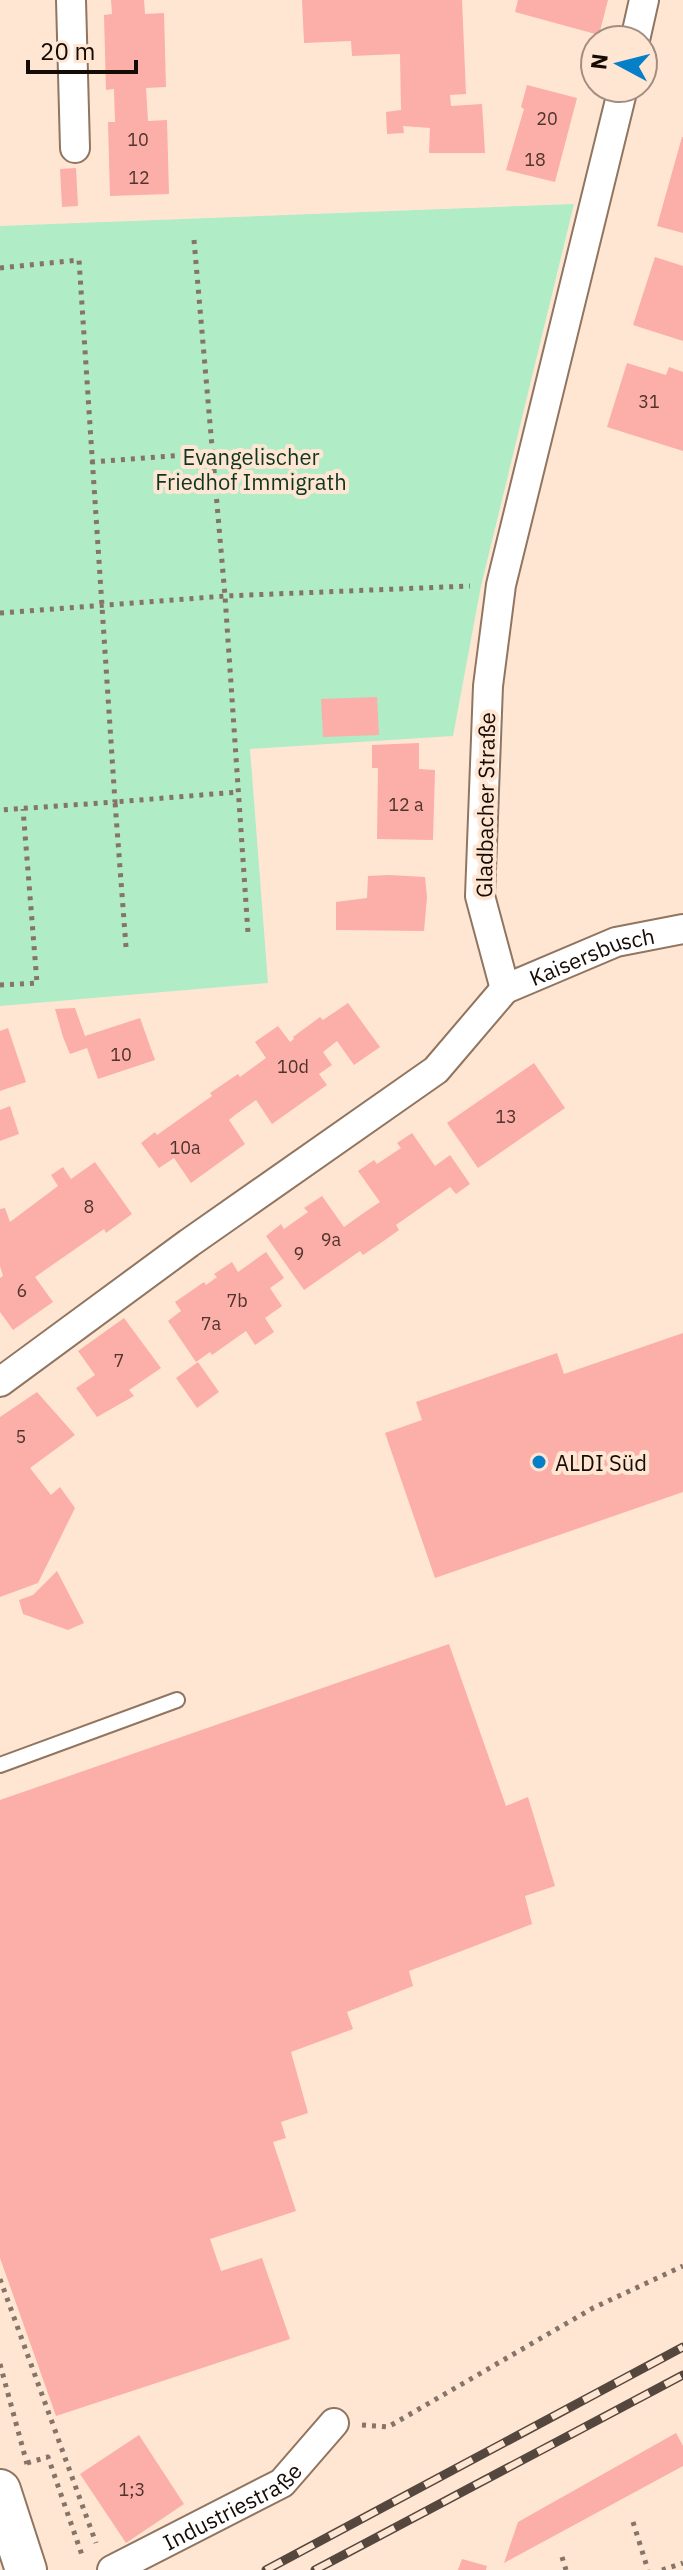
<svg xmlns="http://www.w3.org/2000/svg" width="683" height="2570" viewBox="0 0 683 2570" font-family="'IBM Plex Sans',sans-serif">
  <rect width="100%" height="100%" fill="#ffe6d3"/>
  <!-- green -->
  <path fill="#b0ecc6" d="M574,204L481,586L453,736L250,749L268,983L0,1006V226Z"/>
  <!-- building -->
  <path fill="#fcaea8" d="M111,0H144L145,14L164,13L166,87L146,88L147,104L148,121L167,120L169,194L110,196L108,122H115L114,89L106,90L104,15L112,14Z
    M302,0H462L466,94L450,95L451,106L482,104L485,153H429L430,128L403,126L404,133L387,134L386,112L401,110L400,54L352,56L351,41L304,43Z
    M518,0H608L599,35L515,12Z
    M527,85L577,98L555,182L506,170L524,109L521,107Z
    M682,137H683V233L657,226Z
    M76,168L78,206L62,207L60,169Z
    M655,257L683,266V341L633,325Z
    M627,363L666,375L669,367L683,372V451L607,427Z
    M377,697L379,735L323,737L321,699Z
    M419,743V769L435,770L433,840L377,839L378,768H372V745Z
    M389,875L425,877L427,897L424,931L336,930V902L367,898L368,876Z
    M348,1003L380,1047L354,1065L337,1041L323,1052L332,1065L319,1074L327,1085L272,1124L256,1100L235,1115L229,1120L245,1144L191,1183L174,1158L159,1168L141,1143L155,1132L157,1135L212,1096L210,1093L238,1074L240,1077L266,1058L255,1042L278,1026L290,1042L294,1039L293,1037L320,1017L323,1020Z
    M75,1008L85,1036L140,1018L155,1060L98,1079L87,1048L70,1054L63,1037L55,1009Z
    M8,1028L26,1082L0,1091V1031Z
    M534,1063L565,1108L478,1168L447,1123Z
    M10,1106L19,1134L0,1141V1110Z
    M412,1133L435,1166L450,1155L470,1184L456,1194L450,1187L396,1225L399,1230L385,1240L363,1255L360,1251L304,1290L266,1236L281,1224L284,1229L308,1212L304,1208L322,1196L344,1227L365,1212L380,1202L358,1171L374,1160L377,1164L401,1148L397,1143Z
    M95,1162L132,1214L106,1233L104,1229L35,1277L53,1302L13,1330L0,1312V1278L3,1276L0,1266V1209L5,1208L10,1222L58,1186L51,1175L63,1167L71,1179Z
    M266,1252L284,1278L270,1288L282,1306L265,1318L274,1332L255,1345L246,1331L212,1355L210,1352L196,1362L168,1321L181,1311L175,1302L204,1282L206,1285L217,1277L214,1274L232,1262L238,1272Z
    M124,1318L161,1368L129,1390L134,1396L97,1417L76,1388L95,1375L78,1351Z
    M683,1333V1492L435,1578L385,1433L422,1420L416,1402L557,1353L564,1374Z
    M198,1362L219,1392L197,1408L176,1378Z
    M37,1392L75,1435L30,1468L51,1495L60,1487L75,1508L38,1583L0,1597V1417Z
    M57,1571L84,1623L68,1630L23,1614L19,1600L33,1595Z
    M449,1644L506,1806L528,1797L555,1886L525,1896L532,1924L409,1971L413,1986L347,2012L353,2029L291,2052L308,2113L281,2122L286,2138L273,2142L296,2211L210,2239L221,2271L262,2258L290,2339L56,2416L0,2258V1800Z
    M676,2433L683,2446V2466L504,2563L518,2522Z
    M139,2435L184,2504L126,2543L80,2474Z
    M462,2559L487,2566L486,2570H458Z"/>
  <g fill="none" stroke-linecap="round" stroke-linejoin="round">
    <!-- lane casing -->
    <g stroke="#907560" stroke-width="18">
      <path id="lane" d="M0,1765L177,1700"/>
    </g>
    <!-- street casing -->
    <g stroke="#907560" stroke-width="32">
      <g id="street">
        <path d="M71,0L75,148"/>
        <path d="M635,40L644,0"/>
        <path d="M505,989L480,896L488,686L501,585L623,88"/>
        <path id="s1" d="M0,1382L189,1243L436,1070L505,989L616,942L683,929"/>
        <path id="s2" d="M112,2570L282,2483L334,2423"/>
      </g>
    </g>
    <!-- secondary casing -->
    <g stroke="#907560" stroke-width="44">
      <path id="secondary" d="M0,2490L26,2570"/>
    </g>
    <!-- path -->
    <path stroke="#857468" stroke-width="5" stroke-dasharray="4 6" stroke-linecap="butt" d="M194,240L225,596L248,933
      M0,268L79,260L115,802L0,810
      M91,462L213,453
      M0,613L225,596L470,586
      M126,947L115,802L238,792
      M0,985L37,983L23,809
      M0,2279L96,2543
      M0,2364L27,2464
      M362,2425L388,2427L593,2308L683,2266
      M27,2463L48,2457L83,2558
      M633,2522L648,2570
      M562,2557L566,2570
      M662,2570L683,2563"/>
    <!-- lane -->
    <use href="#lane" stroke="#fff" stroke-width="14"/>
    <!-- street -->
    <use href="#street" stroke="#fff" stroke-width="28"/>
    <!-- secondary -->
    <use href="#secondary" stroke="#fff" stroke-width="40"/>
    <!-- rail casing -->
    <g stroke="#55473e" stroke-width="9">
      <path id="rail" d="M266,2570L683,2347
        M315,2570L683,2375"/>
    </g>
    <!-- rail -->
    <use href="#rail" stroke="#ffe6d3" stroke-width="6" stroke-dasharray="18" stroke-linecap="butt"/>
  </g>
  <!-- markers -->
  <circle fill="#047fc8" stroke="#ffe6d3" stroke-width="3" cx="539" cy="1462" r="8"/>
  <g text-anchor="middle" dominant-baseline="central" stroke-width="8" stroke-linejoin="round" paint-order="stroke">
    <!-- number labels -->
    <g font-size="18" fill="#4f342e">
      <text x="547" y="118">20</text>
      <text x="138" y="139">10</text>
      <text x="535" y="159">18</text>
      <text x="139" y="177">12</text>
      <text x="649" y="401">31</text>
      <text x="406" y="804">12 a</text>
      <text x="121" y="1054">10</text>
      <text x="293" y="1066">10d</text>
      <text x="506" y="1116">13</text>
      <text x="185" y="1147">10a</text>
      <text x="89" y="1206">8</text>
      <text x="331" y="1239">9a</text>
      <text x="299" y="1253">9</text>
      <text x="22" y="1290">6</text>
      <text x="237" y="1300">7b</text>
      <text x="211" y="1323">7a</text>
      <text x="119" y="1360">7</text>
      <text x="21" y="1436">5</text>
      <text x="132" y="2489">1;3</text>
    </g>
    <!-- park labels -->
    <g font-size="22" fill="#0e3520" stroke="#ffe6d3">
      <text x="251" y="456">Evangelischer<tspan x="251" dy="25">Friedhof Immigrath</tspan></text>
    </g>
    <!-- street labels -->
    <g font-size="22" fill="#150b05" stroke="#ffe6d3">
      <text transform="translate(485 805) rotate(-89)">Gladbacher Straße</text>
      <text stroke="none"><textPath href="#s1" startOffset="736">Kaisersbusch</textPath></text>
      <text stroke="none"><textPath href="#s2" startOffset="136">Industriestraße</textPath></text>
    </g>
    <!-- poi labels -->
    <g font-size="22" fill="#150b05" stroke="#ffe6d3" text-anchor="start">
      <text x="555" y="1462">ALDI Süd</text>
    </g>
  </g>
  <!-- north arrow -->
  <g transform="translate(619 64) rotate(277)"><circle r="38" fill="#ffe6d3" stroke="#a18e81" stroke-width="2"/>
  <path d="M0-6L14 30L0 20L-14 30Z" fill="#047fc8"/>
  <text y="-12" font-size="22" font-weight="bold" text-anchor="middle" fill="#150b05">N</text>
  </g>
  <!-- scale -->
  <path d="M28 60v12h108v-12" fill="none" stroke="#150b05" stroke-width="4"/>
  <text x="40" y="60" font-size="24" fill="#150b05" stroke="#ffe6d3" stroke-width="6" paint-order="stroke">20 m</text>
</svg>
